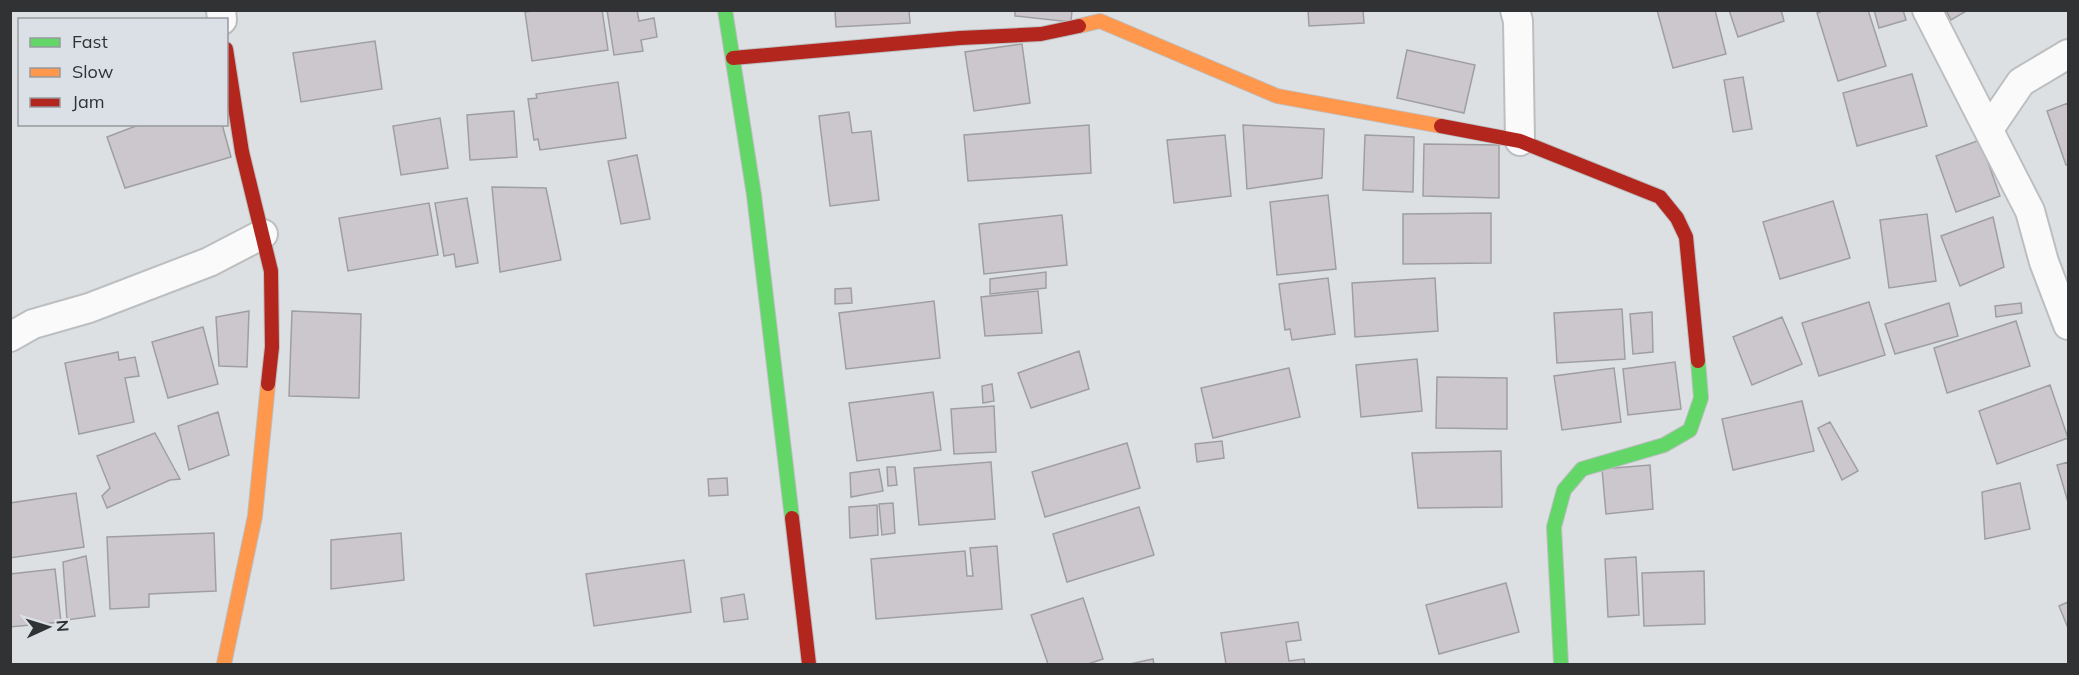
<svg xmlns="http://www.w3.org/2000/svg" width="2079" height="675" viewBox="0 0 2079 675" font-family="Mulish,sans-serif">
  <rect width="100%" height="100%" fill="#dde0e2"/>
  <!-- building -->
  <path fill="#ccc7cd" stroke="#9f9fa1" stroke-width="1.5" d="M539,10H602L608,50L532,61L525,12Z
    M607,10H637L639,21L654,18L657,37L641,40L643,51L614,55Z
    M835,10H909L910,23L836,27Z
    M1015,10H1072L1071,22L1015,16Z
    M1308,10H1363L1364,23L1309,26Z
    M1657,10H1715L1726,54L1673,68Z
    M1729,10H1781L1784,21L1738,37Z
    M1825,10H1868L1886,66L1838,81L1817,13Z
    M1874,10H1903L1906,20L1879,28Z
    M1946,10H1968L1951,20Z
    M375,41L382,89L301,102L293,53Z
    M1022,44L1030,103L974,111L965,52Z
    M1407,50L1475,65L1464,113L1397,98Z
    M1912,74L1927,126L1857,146L1843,93Z
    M1743,77L1752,129L1733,132L1724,80Z
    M618,82L626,138L540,150L538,139L534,140L528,99L537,98L536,94Z
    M2068,103V164L2066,165L2047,111Z
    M514,111L517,157L470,160L467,115Z
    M849,112L852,133L871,131L879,200L830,206L819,116Z
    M440,118L448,168L401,175L393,126Z
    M141,124H222L231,157L125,188L107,137Z
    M1089,125L1091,173L968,181L964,135Z
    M1243,125L1324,129L1322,178L1247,189Z
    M1225,135L1231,196L1174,203L1167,140Z
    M1365,135L1414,137L1413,192L1363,190Z
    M1980,140L2000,196L1956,212L1936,156Z
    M1424,144L1499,145V198L1423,196Z
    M637,155L650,219L621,224L608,161Z
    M492,187L546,188L561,260L500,272Z
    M1328,195L1336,269L1277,275L1270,202Z
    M467,198L478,263L456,267L454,254L444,256L435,203Z
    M1833,201L1850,258L1780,279L1763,222Z
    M429,203L438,255L348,271L339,218Z
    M1491,213V263L1403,264V214Z
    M1927,214L1936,281L1889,288L1880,220Z
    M1062,215L1067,265L984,274L979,224Z
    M1993,217L2004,267L1960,286L1941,236Z
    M1046,272V288L990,294V279Z
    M1328,278L1335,334L1292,340L1290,329L1285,330L1279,284Z
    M1435,278L1438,331L1355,337L1352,283Z
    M851,288L852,303L835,304V289Z
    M1038,291L1042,333L985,336L981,297Z
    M934,301L940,358L846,369L839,313Z
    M1869,302L1885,355L1819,376L1802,323Z
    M1949,303L1958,336L1895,354L1885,324Z
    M2021,303L2022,313L1996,317L1995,306Z
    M1622,309L1625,359L1557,363L1554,313Z
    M249,311L247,367L219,366L216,317Z
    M292,311L361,314L359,398L289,396Z
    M1652,312L1653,352L1633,354L1630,314Z
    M1782,317L1802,364L1752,385L1733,337Z
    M2016,321L2030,366L1947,393L1934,348Z
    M203,327L218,384L168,398L152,342Z
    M1079,351L1089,389L1031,408L1018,373Z
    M118,352L119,360L135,357L139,376L125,378L134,422L79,434L65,363Z
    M1417,359L1422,411L1361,417L1356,365Z
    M1675,362L1681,409L1628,415L1623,369Z
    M1289,368L1300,417L1213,438L1201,388Z
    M1614,368L1621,422L1562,430L1554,376Z
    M1437,377L1507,378V429L1436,428Z
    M992,384L994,401L983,403L982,386Z
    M2050,385L2068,438L1997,464L1979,411Z
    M933,392L941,450L857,461L849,403Z
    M1802,401L1814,451L1733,470L1722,419Z
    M994,406L996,452L954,454L951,409Z
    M218,412L229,455L189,470L178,426Z
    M1830,422L1858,471L1842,480L1818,428Z
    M155,433L180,479L170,480L107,508L102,496L110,488L97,456Z
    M1222,441L1224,458L1197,462L1195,444Z
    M1127,443L1140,488L1045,517L1032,472Z
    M1501,451L1502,507L1418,508L1412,453Z
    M991,462L995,519L919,525L914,468Z
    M2068,462V502L2057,465Z
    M1650,465L1653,509L1606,514L1602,469Z
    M887,467H895L897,485L888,486Z
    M879,469L883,491L851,497L850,473Z
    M727,478L728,495L709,496L708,479Z
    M2020,483L2030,529L1985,539L1982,492Z
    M76,493L84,547L10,558V503Z
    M893,503L895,533L882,535L879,504Z
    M877,505L878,535L850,538L849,507Z
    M1139,507L1154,555L1067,582L1053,534Z
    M214,533L216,591L149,594V607L110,609L107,537Z
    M401,533L404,580L331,589V540Z
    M997,546L1002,609L876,619L871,559L965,551L967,576H973L970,548Z
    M86,556L95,616L67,620L63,562Z
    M1636,557L1639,615L1608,617L1605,559Z
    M684,560L691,612L594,626L586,574Z
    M55,569L61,622L10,627V574Z
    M1704,571L1705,624L1644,626L1642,573Z
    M1506,583L1519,632L1439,654L1426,605Z
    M744,594L748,619L724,622L721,598Z
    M1083,598L1103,659L1088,664H1048L1031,615Z
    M2068,602V628L2059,606Z
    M1298,622L1301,640L1286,642L1289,661L1304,659L1305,664H1226L1221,633Z
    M1153,659L1154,664H1130Z"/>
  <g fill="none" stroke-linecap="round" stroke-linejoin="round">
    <!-- street casing -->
    <g stroke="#bcbec0" stroke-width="32">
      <path id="street" d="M221,10L222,20
        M1515,10L1518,21L1520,141
        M1927,10L2030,211L2044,262L2068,325
        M1989,129L2021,82L2068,54
        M10,337L33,324L89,308L209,262L263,234"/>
    </g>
    <!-- fast casing -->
    <g stroke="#bcbec0" stroke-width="16">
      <path id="fast" d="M725,10L754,195L792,518
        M1561,664L1554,527L1564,490L1582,469L1664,445L1690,430L1701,398L1698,361"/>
    </g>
    <!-- slow casing -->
    <g stroke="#bcbec0" stroke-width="16">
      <path id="slow" d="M1079,26L1100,21L1277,96L1441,126
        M224,664L255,516L268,384"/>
    </g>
    <!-- jam casing -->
    <g stroke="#bcbec0" stroke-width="16">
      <path id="jam" d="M226,49L242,152L271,271L272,347L268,384
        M733,58L960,38L1041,34L1079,26
        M1441,126L1520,141L1660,197L1677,218L1686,237L1698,361
        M792,518L809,664"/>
    </g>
    <!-- street -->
    <use href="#street" stroke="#fafafb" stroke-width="28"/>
    <!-- fast -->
    <use href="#fast" stroke="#63d668" stroke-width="14"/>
    <!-- slow -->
    <use href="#slow" stroke="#ff974d" stroke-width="14"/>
    <!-- jam -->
    <use href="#jam" stroke="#b3261e" stroke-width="14"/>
  </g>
  <!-- border -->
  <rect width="2079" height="675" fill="none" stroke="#303234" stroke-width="24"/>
  <!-- legend -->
  <rect x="18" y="18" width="210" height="108" fill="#dae0e5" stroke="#969a9e" stroke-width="1.5"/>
  <rect x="30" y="38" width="30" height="9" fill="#63d668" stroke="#969a9e" stroke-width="1.5"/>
  <text x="72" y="48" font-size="18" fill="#303234">Fast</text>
  <rect x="30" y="68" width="30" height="9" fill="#ff974d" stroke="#969a9e" stroke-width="1.5"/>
  <text x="72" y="78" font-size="18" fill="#303234">Slow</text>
  <rect x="30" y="98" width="30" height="9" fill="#b3261e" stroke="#969a9e" stroke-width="1.5"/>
  <text x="72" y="108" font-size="18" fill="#303234">Jam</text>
  <!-- north arrow -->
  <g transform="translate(48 627) rotate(86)" stroke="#dae0e5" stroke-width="4.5" paint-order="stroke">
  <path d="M0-4.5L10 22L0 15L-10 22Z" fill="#303234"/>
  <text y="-9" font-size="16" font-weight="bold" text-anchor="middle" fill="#303234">N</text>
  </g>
</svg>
